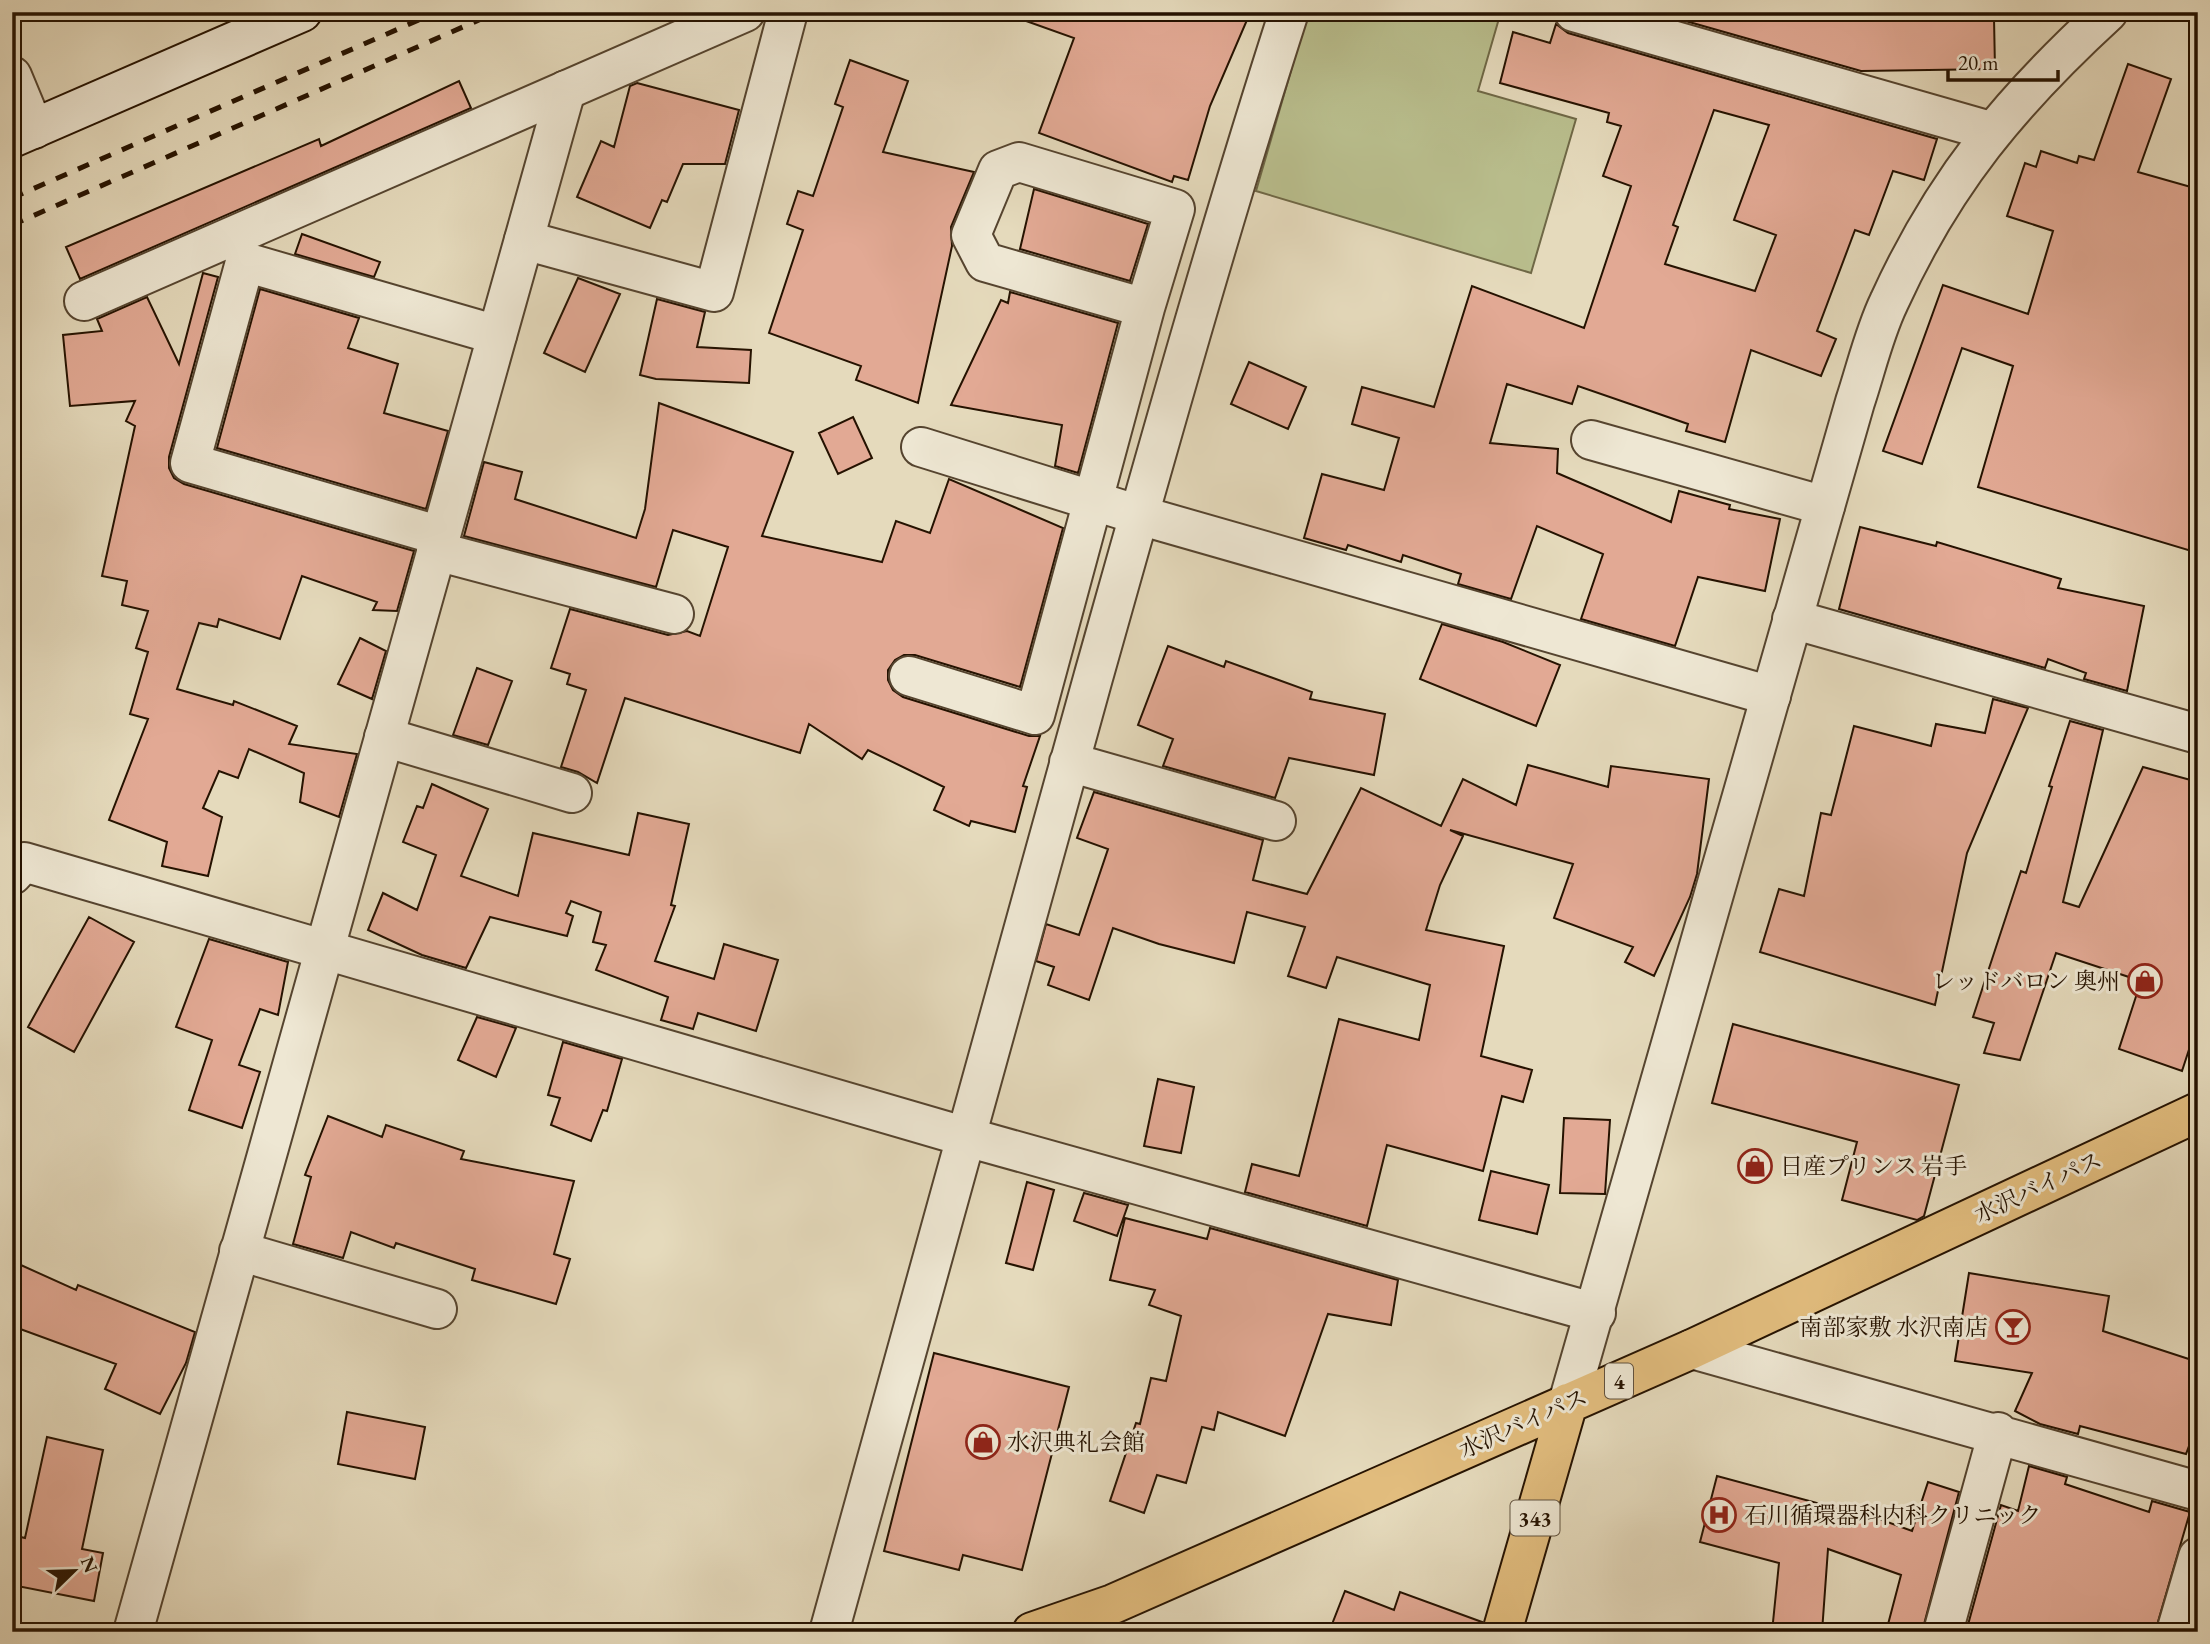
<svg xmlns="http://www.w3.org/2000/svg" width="2210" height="1644" viewBox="0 0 2210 1644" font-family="'EB Garamond','Noto Serif JP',serif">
  <rect width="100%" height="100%" fill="#e5dabc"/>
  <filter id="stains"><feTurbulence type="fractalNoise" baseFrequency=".00286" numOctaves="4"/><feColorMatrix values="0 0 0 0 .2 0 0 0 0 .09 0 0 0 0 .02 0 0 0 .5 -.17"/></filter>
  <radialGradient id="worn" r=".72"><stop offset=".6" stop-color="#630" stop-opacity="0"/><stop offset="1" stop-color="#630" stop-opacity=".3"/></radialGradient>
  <!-- green -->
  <path fill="#b9be8d" stroke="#6f6846" stroke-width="2" d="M1308,12L1500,15L1478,91L1576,119L1531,273L1256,191Z"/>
  <!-- building -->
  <path fill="#e2a994" stroke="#251200" stroke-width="2" fill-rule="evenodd" d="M1013,12H1228L1247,20L1210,106L1188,180L1174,176L1172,182L1039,133L1074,38L1012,16Z
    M1654,12H1933L1932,19L1994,18L1995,69L1861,71Z
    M1556,24L1568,33L1937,139L1924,180L1893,171L1869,235L1855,230L1817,331L1836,339L1821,376L1751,350L1725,442L1686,431L1688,424L1578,386L1572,404L1507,384L1490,443L1558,449L1557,473L1671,522L1679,491L1730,505L1729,509L1780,519L1765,591L1698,577L1675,646L1581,619L1603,554L1537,526L1511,599L1458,584L1461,574L1403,555L1401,562L1348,545L1346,550L1304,538L1322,474L1384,490L1399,438L1352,424L1362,387L1434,407L1472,286L1584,328L1631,186L1603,176L1621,126L1607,122L1609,113L1500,83L1513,32L1550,43ZM1714,110L1769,125L1734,220L1776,235L1755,291L1665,264L1678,227L1673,225Z
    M850,60L908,81L883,152L974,172L951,227L952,246L918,403L856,380L861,366L769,333L803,230L787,224L798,191L813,196L843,107L835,104Z
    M2128,64L2171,79L2138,172L2198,189V553L1978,487L2013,366L1962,348L1922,464L1883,451L1943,285L2028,314L2053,231L2007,216L2025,163L2036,167L2041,151L2077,163L2079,156L2094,160Z
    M459,81L471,108L80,279L66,247L319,139L321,146Z
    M637,83L739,110L725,164H683L667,202L662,200L650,228L577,197L601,141L614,147L630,86Z
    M1034,189L1148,224L1130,281L1020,249Z
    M302,234L380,262L374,277L295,254Z
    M203,273L218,277L169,457V468L174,478L184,484L414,551L397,611L373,610L377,602L302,576L280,639L219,619L217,627L199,623L177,689L233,705L234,701L297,726L289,744L357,754L339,817L300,802L304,773L249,749L238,778L219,771L203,808L222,817L208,876L162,866L167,842L109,820L148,719L130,714L148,652L136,648L148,611L122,605L127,581L102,576L135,426L126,421L135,401L70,406L63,335L102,331L97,319L147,297L179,364Z
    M578,278L620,294L585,372L544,353Z
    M260,289L359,318L348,348L398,364L384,413L448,431L426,509L217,448Z
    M1010,292L1118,323L1078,473L1055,466L1062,425L951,405L1001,300L1008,303Z
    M657,299L705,312L697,347L751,350L749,383L656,379L640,375Z
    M1249,362L1306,387L1288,429L1231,404Z
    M659,403L793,452L762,536L882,562L896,521L930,533L949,479L1063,528L1020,687L915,655H904L895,660L888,670V680L893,690L903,697L1029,736H1040L1023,786L1027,787L1015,832L971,821L969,826L934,810L944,787L868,750L862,759L809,724L800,753L625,698L597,783L578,772L561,767L586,690L567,684L570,674L551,668L570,609L668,635L687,631L700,636L728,547L673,530L656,587L464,536L484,462L522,472L515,499L636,538L645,509Z
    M853,417L872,458L838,474L819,433Z
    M1860,527L1936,546L1937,542L2061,579L2058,588L2144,606L2127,691L2084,679L2086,673L2048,659L2045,668L1839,609Z
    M1442,624L1503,642L1560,665L1536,726L1420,679Z
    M360,638L386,651L372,699L338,684Z
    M1168,646L1224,667L1226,661L1312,692L1310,699L1385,714L1374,775L1289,758L1275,798L1163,766L1173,739L1138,725Z
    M477,668L512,681L488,745L453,735Z
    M1993,699L2028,708L1967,853L1935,1005L1760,952L1779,889L1804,896L1821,813L1831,815L1854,726L1931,746L1936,724L1985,733Z
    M2070,721L2103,730L2063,902L2079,907L2143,767L2198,782V1022L2182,1071L2119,1049L2141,981L2056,953L2020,1060L1984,1053L1994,1023L1973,1017L2021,871L2026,873L2052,787L2049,786Z
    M1528,765L1608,787L1611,766L1709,779L1697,874L1690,897L1654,976L1625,962L1633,947L1554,918L1573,864L1450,830L1463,836L1440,885L1426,930L1504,946L1481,1056L1532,1070L1523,1102L1502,1096L1483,1171L1387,1145L1367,1226L1245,1192L1252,1164L1299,1176L1339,1019L1419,1040L1430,985L1337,957L1326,988L1288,976L1305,927L1247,912L1234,963L1159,944L1113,928L1089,1000L1048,985L1054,967L1036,961L1046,924L1079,935L1108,849L1077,838L1094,792L1263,840L1253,880L1307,894L1361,788L1441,826L1463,779L1516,805Z
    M432,784L488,809L461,876L518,896L533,833L629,855L638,813L689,824L671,905L675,906L655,961L714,979L724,944L778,960L756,1031L698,1013L693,1029L661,1020L668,997L596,970L606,945L593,942L601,912L571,901L566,913L573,916L567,936L490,917L466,968L422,955L368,930L383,893L417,910L436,855L403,842L417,806L423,808Z
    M89,917L134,942L74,1052L28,1027Z
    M209,939L288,962L278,1015L260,1009L239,1065L260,1072L242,1128L189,1110L212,1040L176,1027Z
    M477,1017L516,1028L496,1077L458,1060Z
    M1733,1024L1959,1085L1924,1216L1917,1220L1842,1200L1857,1142L1712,1103Z
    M563,1042L622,1059L607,1111L603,1110L591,1141L551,1125L560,1098L548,1095Z
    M1158,1079L1194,1087L1181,1153L1144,1146Z
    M328,1116L382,1137L386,1125L464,1151L461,1159L574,1181L554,1254L570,1259L556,1304L472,1280L475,1269L396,1243L394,1248L351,1232L343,1258L293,1244L311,1177L305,1175Z
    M1564,1118L1610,1120L1605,1194L1560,1193Z
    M1491,1171L1549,1185L1537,1234L1479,1220Z
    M1027,1182L1054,1190L1033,1270L1006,1263Z
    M1084,1193L1128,1205L1117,1236L1074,1221Z
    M1125,1218L1207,1239L1210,1228L1398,1280L1391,1325L1328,1314L1285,1436L1218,1412L1214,1430L1202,1427L1186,1483L1157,1475L1144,1513L1110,1501L1136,1423L1140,1424L1151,1378L1166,1381L1181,1316L1149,1305L1155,1290L1110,1280Z
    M12,1261L76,1290L78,1285L195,1332L186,1363L160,1414L105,1389L116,1364L12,1326Z
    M1969,1273L2109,1296L2103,1331L2198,1362V1422L2186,1454L2080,1426L2078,1434L2040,1424L2015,1411L2032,1373L1955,1361Z
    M934,1353L1069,1387L1022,1570L963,1555L959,1570L884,1551Z
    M347,1412L425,1427L415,1479L338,1464Z
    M47,1437L103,1450L82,1549L103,1553L94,1601L12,1585V1535L25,1538Z
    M2029,1466L2067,1477L2065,1484L2149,1512L2152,1501L2190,1512L2155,1632H1966L2001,1505L2018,1511Z
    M1717,1476L1839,1509L1841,1505L1912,1531L1928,1482L1959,1492L1922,1632H1886L1901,1575L1828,1549L1822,1632H1772L1779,1563L1700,1542Z
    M1345,1591L1394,1610L1400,1592L1482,1622L1481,1632H1329Z"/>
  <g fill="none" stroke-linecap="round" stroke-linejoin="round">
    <!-- minor casing -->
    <g stroke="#55442f" stroke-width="42">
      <path id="minor" d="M1574,12L1990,131
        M12,76L34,129
        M524,240L714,292L788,12
        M84,301L745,12
        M1591,440L1825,506
        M921,447L1139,515L1771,696
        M441,536L190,463L245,262L497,335
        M436,551L674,614
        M1792,619L2198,734
        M909,676L1035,715L1145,308L1175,209L1019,162L998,170L971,235L985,262L1145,308
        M384,737L572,793
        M1069,762L1276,821
        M12,875L24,862L963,1136L1596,1313
        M239,1251L437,1309
        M1692,1349L2198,1491
        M829,1632C915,1313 1003,995 1093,678C1156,455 1218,232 1289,12
        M1943,1632L1998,1432
        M2176,1632L2198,1557"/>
    </g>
    <!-- tertiary casing -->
    <g stroke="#55442f" stroke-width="42">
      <path id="tertiary" d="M1568,1403L1855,402C1866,369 1874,333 1889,302C1944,181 2011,101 2108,12
        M133,1632L566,90"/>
    </g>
    <!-- secondary casing -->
    <g stroke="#251200" stroke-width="42">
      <path id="secondary" d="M12,138L302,12"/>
    </g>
    <!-- trunk casing -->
    <g stroke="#251200" stroke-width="42">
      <path id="trunk" d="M1032,1632L1113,1604L1692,1349L2198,1112
        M1502,1632L1568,1403"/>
    </g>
    <!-- minor -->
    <use href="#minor" stroke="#eee7d3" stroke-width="38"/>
    <!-- tertiary -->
    <use href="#tertiary" stroke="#eee7d3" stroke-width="38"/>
    <!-- secondary -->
    <use href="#secondary" stroke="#eee7d3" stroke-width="38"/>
    <!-- trunk -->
    <use href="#trunk" stroke="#e2bd7e" stroke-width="38"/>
    <!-- rail -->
    <path stroke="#251200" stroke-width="5" stroke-dasharray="12 12" stroke-linecap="butt" d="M12,198L437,12
      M12,225L497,12"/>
  </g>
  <!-- icons -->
  <defs>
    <g id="shop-ring" transform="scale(1.75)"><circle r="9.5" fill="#eee7d3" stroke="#8f2418" stroke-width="1.5"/><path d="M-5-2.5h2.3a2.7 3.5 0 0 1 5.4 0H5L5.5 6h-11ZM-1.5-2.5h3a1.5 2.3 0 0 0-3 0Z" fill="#8f2418"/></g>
    <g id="bar-ring" transform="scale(1.75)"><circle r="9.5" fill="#eee7d3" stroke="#8f2418" stroke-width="1.5"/><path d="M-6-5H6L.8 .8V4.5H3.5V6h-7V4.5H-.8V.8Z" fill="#8f2418"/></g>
    <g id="hospital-ring" transform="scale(1.75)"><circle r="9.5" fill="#eee7d3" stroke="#8f2418" stroke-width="1.5"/><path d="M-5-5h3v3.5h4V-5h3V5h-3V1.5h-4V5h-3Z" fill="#8f2418"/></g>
  </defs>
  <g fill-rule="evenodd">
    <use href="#shop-ring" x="2145" y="981"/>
    <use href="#shop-ring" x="1755" y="1166"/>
    <use href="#bar-ring" x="2013" y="1327"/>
    <use href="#shop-ring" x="983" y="1442"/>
    <use href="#hospital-ring" x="1719" y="1515"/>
  </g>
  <g text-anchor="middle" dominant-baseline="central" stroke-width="6" stroke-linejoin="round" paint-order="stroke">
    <!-- shield labels -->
    <g fill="#eee7d3" stroke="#61523f" stroke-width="2">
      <rect x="1605" y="1363.5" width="28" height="35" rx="5"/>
      <rect x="1510.5" y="1500.5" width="49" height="35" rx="5"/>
    </g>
    <g font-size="21" font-weight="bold" fill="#251200">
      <text x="1619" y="1381">4</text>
      <text x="1535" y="1518">343</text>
    </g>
    <!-- poi labels -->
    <g font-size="23" fill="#251200" stroke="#eee7d3" text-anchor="start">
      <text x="2120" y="981" text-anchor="end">レッドバロン 奥州</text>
      <text x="1780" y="1166">日産プリンス 岩手</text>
      <text x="1988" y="1327" text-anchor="end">南部家敷 水沢南店</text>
      <text x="1007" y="1442">水沢典礼会館</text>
      <text x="1744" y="1515">石川循環器科内科クリニック</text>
    </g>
    <!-- street labels -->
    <g font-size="23" fill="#251200" stroke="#eee7d3">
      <text transform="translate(2038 1187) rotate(-25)">水沢バイパス</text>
      <text transform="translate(1523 1423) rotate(-24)">水沢バイパス</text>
    </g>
  </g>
  <!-- margin -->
  <rect width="2210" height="1644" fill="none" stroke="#e5dabc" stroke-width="42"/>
  <rect x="14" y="14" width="2182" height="1616" fill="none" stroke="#251200" stroke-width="3.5"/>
  <rect x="21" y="21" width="2168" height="1602" fill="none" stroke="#251200" stroke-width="2"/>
  <!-- north arrow -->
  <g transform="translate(74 1571) rotate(67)" stroke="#eee7d3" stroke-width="5" paint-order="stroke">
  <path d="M0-5L12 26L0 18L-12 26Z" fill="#251200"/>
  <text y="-10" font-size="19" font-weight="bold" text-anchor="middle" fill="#251200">N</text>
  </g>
  <!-- scale -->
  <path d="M1948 70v10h110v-10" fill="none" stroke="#251200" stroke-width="3.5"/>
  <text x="1958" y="70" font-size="21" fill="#251200" stroke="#eee7d3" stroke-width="5" paint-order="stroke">20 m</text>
  <rect width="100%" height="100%" filter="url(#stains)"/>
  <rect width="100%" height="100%" fill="url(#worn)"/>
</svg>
